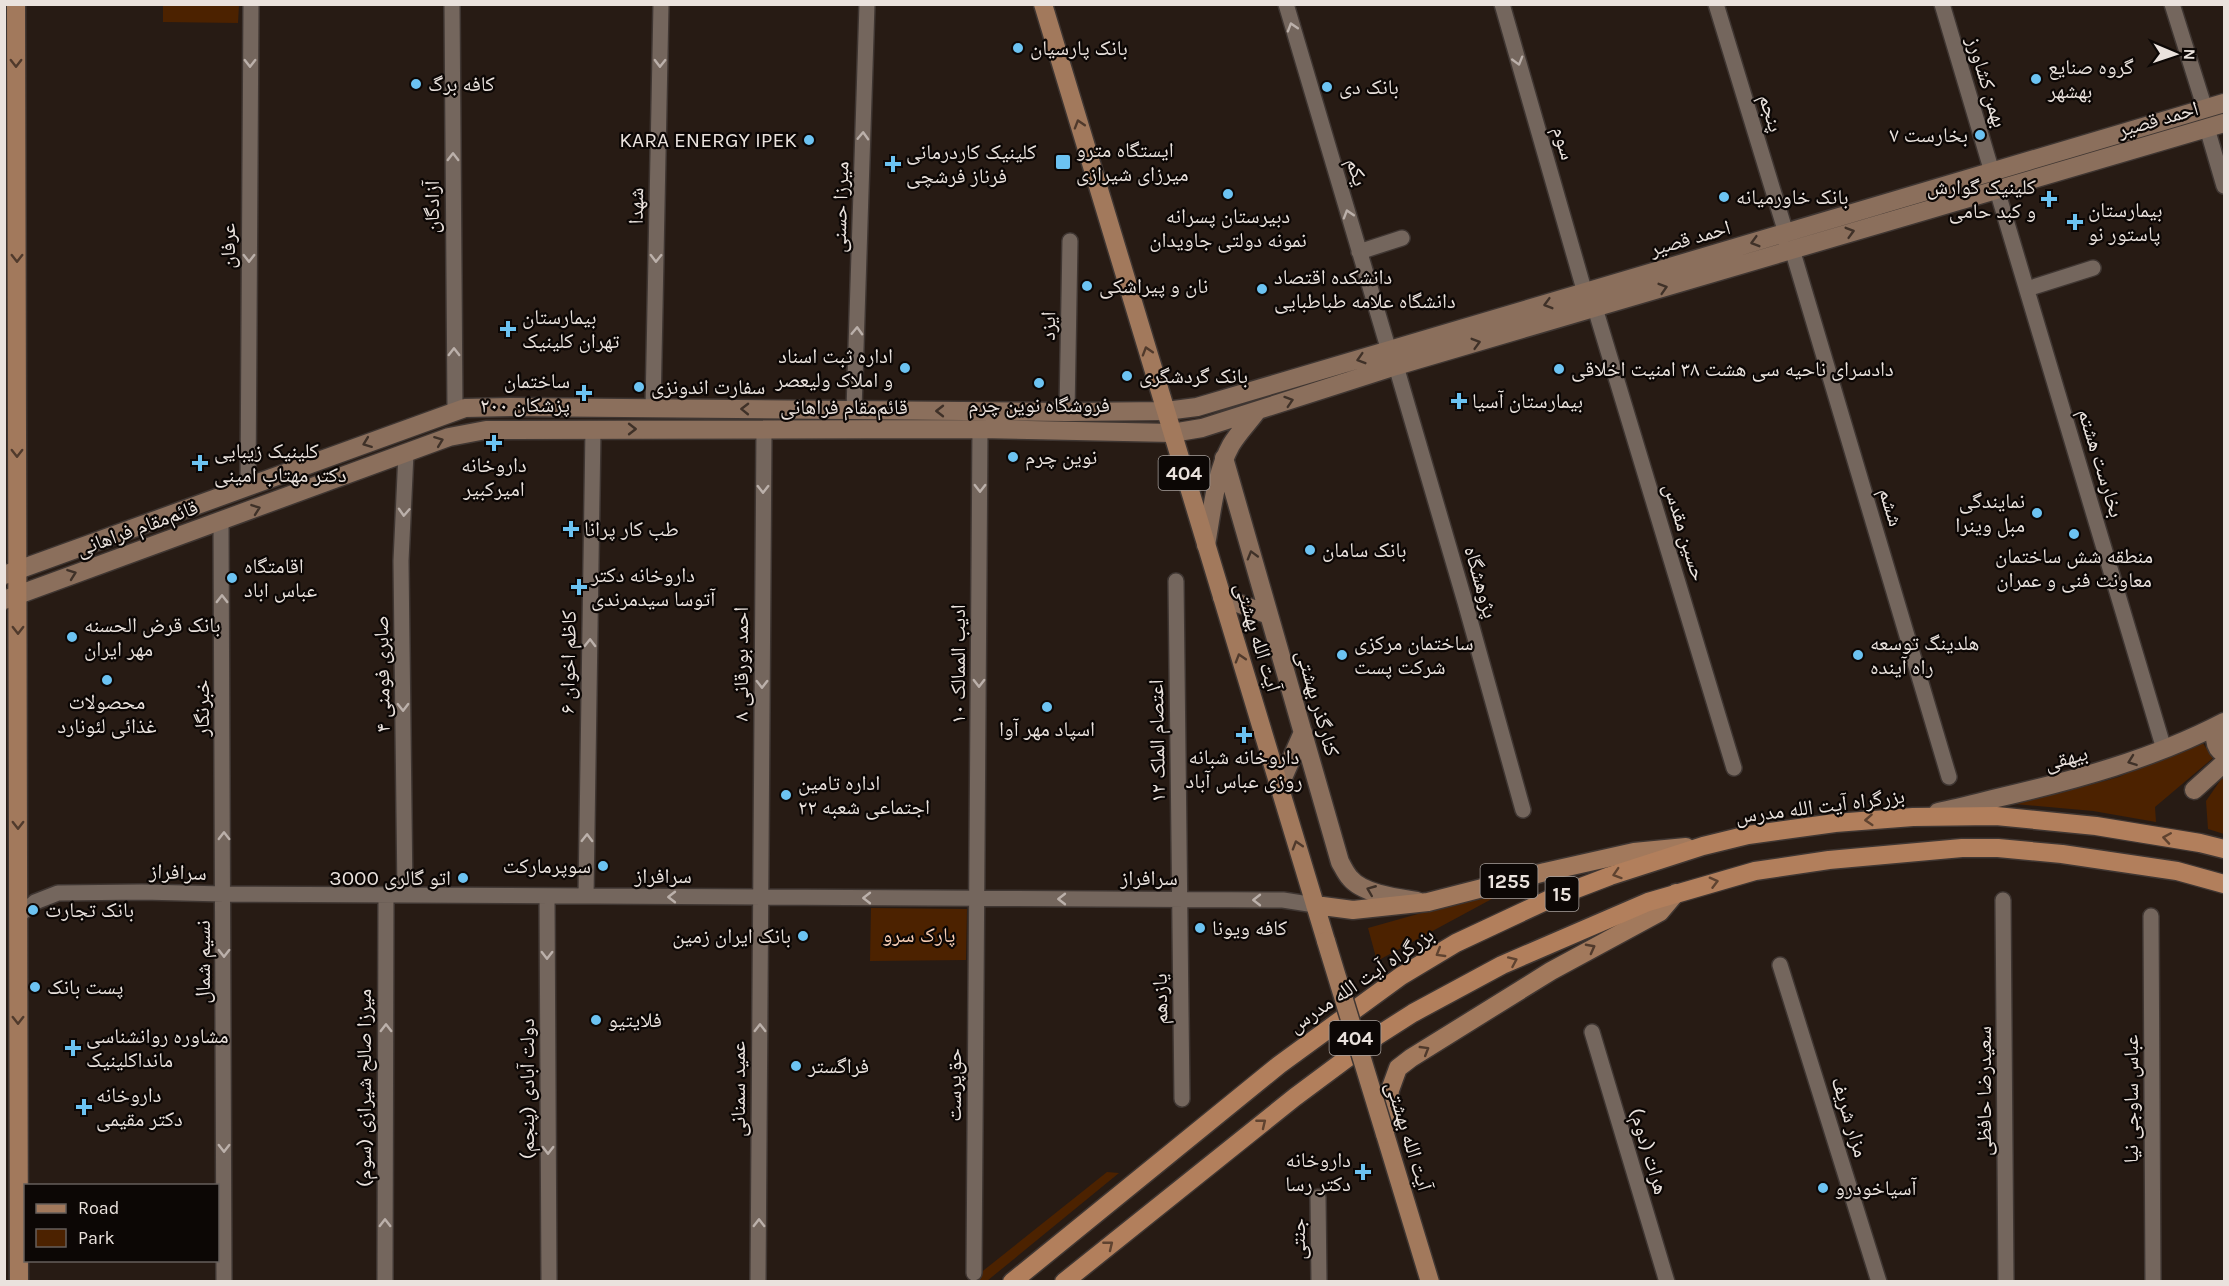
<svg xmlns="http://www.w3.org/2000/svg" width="2229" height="1286" viewBox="0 0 2229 1286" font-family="Karla,'Noto Naskh Arabic',sans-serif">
  <rect width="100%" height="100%" fill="#271b14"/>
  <!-- green -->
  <path fill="#4c2200" d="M163,5H239L238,23L163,22Z
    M2200,739L2213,758L2155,807L2156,822L2093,811L2003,803L2060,793L2119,777Z
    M2224,775V834L2208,829L2206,801Z
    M1503,890L1501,894L1377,961L1368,928Z
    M871,908L967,909L966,960L870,961Z
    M1107,1172L1119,1173L987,1281L969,1282Z"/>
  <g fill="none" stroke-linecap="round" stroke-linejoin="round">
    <!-- minor casing -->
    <g stroke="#3f3632" stroke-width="18">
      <path id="minor" d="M452,4L455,410
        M1286,4L1389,351
        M1502,4L1585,293
        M1716,4L1786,233
        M1942,4L1992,172
        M2172,4L2205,109
        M2207,128L2224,186
        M1997,190L2164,749
        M1792,249L1949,777
        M1359,252L1402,238
        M2027,289L2093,268
        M1595,308L1734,768
        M1396,366L1465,602L1523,810
        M653,408L661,4
        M854,410L867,4
        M1067,412L1070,241
        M248,487L251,4
        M221,522L224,1282
        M1176,581L1182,1099
        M405,895L401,561L406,453
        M547,896L549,1282
        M586,896L593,429
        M2003,900L2006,1282
        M18,916L35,902L58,893L142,892L224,894L1283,900L1315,905
        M2151,916L2153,1282
        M1780,965L1879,1282
        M1592,1032L1667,1282
        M1318,1197L1319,1282
        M974,1273L980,429
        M385,1282L386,895
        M758,1282L764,430"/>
    </g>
    <!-- secondary casing -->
    <g stroke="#3f3632" stroke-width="21">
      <path id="secondary" d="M1224,458L1340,862C1343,867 1346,874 1350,878C1363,894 1398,898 1417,901
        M1206,545C1212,512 1215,474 1231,445C1238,433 1249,422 1257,411
        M4,575L465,408L511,407L1067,412L1166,411L1197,407L2224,103
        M1222,597L1269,615
        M4,600L449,437L486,430L980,429L1172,433L1202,428L1396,366L2224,123
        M2220,724C2213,735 2213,747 2224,754
        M1279,787L1303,732
        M2194,790L2224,763
        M1938,812C1958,808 1977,803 1997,798C2075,780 2153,759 2224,722"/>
    </g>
    <!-- primary casing -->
    <g stroke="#3f3632" stroke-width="21">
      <path id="primary" d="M16,4L19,1282
        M1043,4L1326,941
        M1315,905L1353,910L1428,902L1545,872L1634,852L1686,847
        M1430,1282L1385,1134L1390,1090L1398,1068L1411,1058L1551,971L1660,912L1676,893"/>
    </g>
    <!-- trunk casing -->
    <g stroke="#3f3632" stroke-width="21">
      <path id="trunk" d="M1012,1282L1279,1065L1401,976L1456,943L1550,899L1610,876L1703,846L1748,835L1835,823L1913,817L1996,816L2096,826L2200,843L2224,849
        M1064,1282L1295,1097L1377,1036L1413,1013L1502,965L1648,902L1755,871L1829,860L1962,848H1998L2062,854L2177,871L2224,884"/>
    </g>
    <!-- minor -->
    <use href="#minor" stroke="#74665d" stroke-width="15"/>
    <!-- secondary -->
    <use href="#secondary" stroke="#8b6f5c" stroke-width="18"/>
    <!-- primary -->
    <use href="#primary" stroke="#a2795c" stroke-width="18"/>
    <!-- trunk -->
    <use href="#trunk" stroke="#b27f5c" stroke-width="18"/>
    <!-- primary-bridge casing -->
    <g stroke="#3f3632" stroke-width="21" stroke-linecap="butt">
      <path id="primary-bridge" d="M1326,941L1385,1134"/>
    </g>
    <!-- primary-bridge -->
    <use href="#primary-bridge" stroke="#a2795c" stroke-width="18"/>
  </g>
  <!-- one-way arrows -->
  <defs><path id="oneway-chevron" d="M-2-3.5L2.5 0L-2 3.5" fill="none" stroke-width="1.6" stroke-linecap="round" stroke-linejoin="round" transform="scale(1.5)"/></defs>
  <g stroke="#bbb0aa">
    <use href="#oneway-chevron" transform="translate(1292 27) rotate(-107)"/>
    <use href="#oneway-chevron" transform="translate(1518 61) rotate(74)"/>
    <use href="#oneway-chevron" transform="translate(250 63) rotate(90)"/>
    <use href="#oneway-chevron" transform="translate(660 63) rotate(91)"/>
    <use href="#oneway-chevron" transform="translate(863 136) rotate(-88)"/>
    <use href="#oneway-chevron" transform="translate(453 157) rotate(-90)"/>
    <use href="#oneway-chevron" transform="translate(1348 214) rotate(-107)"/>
    <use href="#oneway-chevron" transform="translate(249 258) rotate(90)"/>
    <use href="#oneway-chevron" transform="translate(656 258) rotate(91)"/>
    <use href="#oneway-chevron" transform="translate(857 331) rotate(-88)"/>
    <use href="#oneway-chevron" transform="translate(454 352) rotate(-90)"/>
    <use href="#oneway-chevron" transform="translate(980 488) rotate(90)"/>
    <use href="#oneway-chevron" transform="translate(763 489) rotate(90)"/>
    <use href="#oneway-chevron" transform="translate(404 512) rotate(93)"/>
    <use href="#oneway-chevron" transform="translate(222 599) rotate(-90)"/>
    <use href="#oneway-chevron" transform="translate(590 643) rotate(-89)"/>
    <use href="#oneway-chevron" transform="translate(979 683) rotate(90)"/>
    <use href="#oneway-chevron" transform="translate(762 684) rotate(90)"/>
    <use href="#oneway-chevron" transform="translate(403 707) rotate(89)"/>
    <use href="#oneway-chevron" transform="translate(224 836) rotate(-90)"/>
    <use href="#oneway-chevron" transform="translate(587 838) rotate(-89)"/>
    <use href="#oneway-chevron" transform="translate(672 897) rotate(-180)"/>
    <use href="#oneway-chevron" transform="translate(867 898) rotate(-180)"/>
    <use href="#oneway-chevron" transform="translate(1062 899) rotate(-180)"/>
    <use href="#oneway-chevron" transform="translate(1257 900) rotate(-180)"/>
    <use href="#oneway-chevron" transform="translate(224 953) rotate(90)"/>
    <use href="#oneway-chevron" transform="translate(547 955) rotate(90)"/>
    <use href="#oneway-chevron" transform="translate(386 1028) rotate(-90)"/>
    <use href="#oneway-chevron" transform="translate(760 1028) rotate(-90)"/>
    <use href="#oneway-chevron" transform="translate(224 1148) rotate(90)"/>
    <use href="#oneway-chevron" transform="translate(548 1150) rotate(90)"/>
    <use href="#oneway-chevron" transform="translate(385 1223) rotate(-90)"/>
    <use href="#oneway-chevron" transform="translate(759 1223) rotate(-90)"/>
  </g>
  <g stroke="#503a2c">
    <use href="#oneway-chevron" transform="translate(16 63) rotate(90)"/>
    <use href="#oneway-chevron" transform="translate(1079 124) rotate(-107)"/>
    <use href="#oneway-chevron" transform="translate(17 258) rotate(90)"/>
    <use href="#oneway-chevron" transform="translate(1147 351) rotate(-107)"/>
    <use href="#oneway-chevron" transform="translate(17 453) rotate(90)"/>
    <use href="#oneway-chevron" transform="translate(18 630) rotate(90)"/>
    <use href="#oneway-chevron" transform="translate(1240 658) rotate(-107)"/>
    <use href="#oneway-chevron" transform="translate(18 825) rotate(90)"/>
    <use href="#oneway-chevron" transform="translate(1297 845) rotate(-107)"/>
    <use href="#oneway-chevron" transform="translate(1591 948) rotate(-28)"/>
    <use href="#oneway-chevron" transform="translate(18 1020) rotate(90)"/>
    <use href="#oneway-chevron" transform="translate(1425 1050) rotate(-31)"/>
  </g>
  <g stroke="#3f3128">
    <use href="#oneway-chevron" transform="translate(1850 232) rotate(-16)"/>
    <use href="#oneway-chevron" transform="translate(1755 242) rotate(164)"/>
    <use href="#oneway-chevron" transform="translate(1663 288) rotate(-17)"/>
    <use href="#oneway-chevron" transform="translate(1548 304) rotate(164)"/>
    <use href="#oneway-chevron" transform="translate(1476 343) rotate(-16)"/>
    <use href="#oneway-chevron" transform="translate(1361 359) rotate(163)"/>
    <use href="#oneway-chevron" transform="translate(1289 401) rotate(-18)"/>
    <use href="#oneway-chevron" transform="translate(745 409) rotate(-179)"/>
    <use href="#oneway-chevron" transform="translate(940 411) rotate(-180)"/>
    <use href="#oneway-chevron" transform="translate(632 429)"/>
    <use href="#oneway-chevron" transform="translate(439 441) rotate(-21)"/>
    <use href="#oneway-chevron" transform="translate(367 443) rotate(159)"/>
    <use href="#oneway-chevron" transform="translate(256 509) rotate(-20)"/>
    <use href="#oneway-chevron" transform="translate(1252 555) rotate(-106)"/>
    <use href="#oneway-chevron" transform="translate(72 574) rotate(-20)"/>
    <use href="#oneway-chevron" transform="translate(2132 761) rotate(160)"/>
    <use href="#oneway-chevron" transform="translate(1371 890) rotate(-158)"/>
  </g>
  <g stroke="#5f4330">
    <use href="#oneway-chevron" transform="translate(1869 820) rotate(176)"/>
    <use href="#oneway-chevron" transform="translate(2167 838) rotate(-171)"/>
    <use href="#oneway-chevron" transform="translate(1617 874) rotate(162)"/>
    <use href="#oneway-chevron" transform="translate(1714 882) rotate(-15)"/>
    <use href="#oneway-chevron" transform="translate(1440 953) rotate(149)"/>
    <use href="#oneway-chevron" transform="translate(1513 961) rotate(-24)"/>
    <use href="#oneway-chevron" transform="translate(1262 1123) rotate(-39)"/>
    <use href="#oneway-chevron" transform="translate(1109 1245) rotate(-39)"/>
  </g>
  <!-- markers -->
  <g fill="#6cc3f2" stroke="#0c0705" stroke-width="2">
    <circle cx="1018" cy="48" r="6"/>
    <circle cx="2036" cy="79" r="6"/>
    <circle cx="416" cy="84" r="6"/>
    <circle cx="1327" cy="87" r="6"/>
    <circle cx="1980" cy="135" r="6"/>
    <circle cx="809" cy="140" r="6"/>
    <rect x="1055" y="154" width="16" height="16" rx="3"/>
    <path d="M890 155h6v6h6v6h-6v6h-6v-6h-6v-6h6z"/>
    <circle cx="1228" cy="194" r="6"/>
    <circle cx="1724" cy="197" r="6"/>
    <path d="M2046 190h6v6h6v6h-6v6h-6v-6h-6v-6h6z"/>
    <path d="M2072 213h6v6h6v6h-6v6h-6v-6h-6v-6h6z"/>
    <circle cx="1087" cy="286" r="6"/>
    <circle cx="1262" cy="289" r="6"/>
    <path d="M505 320h6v6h6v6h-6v6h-6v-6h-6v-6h6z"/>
    <circle cx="905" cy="368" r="6"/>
    <circle cx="1559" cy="369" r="6"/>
    <circle cx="1127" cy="376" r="6"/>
    <circle cx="1039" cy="383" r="6"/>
    <circle cx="639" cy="387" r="6"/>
    <path d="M581 384h6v6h6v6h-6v6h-6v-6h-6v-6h6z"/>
    <path d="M1456 392h6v6h6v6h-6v6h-6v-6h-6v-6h6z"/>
    <path d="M491 434h6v6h6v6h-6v6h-6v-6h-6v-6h6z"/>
    <circle cx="1013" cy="457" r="6"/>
    <path d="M197 454h6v6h6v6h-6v6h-6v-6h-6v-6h6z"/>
    <circle cx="2037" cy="513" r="6"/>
    <path d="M568 520h6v6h6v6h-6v6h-6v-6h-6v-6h6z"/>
    <circle cx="2074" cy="534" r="6"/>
    <circle cx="1310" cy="550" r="6"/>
    <circle cx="232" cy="578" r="6"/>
    <path d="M576 578h6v6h6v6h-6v6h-6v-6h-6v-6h6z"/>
    <circle cx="72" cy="637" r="6"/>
    <circle cx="1342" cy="655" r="6"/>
    <circle cx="1858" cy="655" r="6"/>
    <circle cx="107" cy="680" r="6"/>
    <circle cx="1047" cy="707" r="6"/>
    <path d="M1241 726h6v6h6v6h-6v6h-6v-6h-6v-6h6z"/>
    <circle cx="786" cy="795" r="6"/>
    <circle cx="603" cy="866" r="6"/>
    <circle cx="463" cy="878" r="6"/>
    <circle cx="33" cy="910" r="6"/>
    <circle cx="1200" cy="928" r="6"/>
    <circle cx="803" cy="936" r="6"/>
    <circle cx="35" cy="987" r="6"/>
    <circle cx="596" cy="1020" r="6"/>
    <path d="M70 1039h6v6h6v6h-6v6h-6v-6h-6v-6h6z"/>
    <circle cx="796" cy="1066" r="6"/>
    <path d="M81 1098h6v6h6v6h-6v6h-6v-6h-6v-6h6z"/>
    <path d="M1360 1163h6v6h6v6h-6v6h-6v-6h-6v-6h6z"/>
    <circle cx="1823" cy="1188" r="6"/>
  </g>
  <g text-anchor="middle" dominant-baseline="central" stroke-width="4.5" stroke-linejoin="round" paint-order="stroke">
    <!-- shield labels -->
    <g fill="#0c0705" stroke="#a7a09c" stroke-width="1.5">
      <rect x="1158.5" y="456" width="51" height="34" rx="4.5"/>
      <rect x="1480.5" y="864" width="57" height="34" rx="4.5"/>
      <rect x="1545.5" y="877" width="33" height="34" rx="4.5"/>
      <rect x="1329.5" y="1021" width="51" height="34" rx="4.5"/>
    </g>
    <g font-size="20" font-weight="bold" fill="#eae2dd">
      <text x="1184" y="473">404</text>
      <text x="1509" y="881">1255</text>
      <text x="1562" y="894">15</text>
      <text x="1355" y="1038">404</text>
    </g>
    <!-- poi labels -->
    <g font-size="21" fill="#eae2dd" stroke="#0c0705" text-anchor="start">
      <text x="1030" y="48">بانک پارسیان</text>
      <text x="2048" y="67">گروه صنایع<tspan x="2048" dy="24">بهشهر</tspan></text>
      <text x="428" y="84">کافه برگ</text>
      <text x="1339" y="87">بانک دی</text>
      <text x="1968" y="135" text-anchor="end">بخارست ۷</text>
      <text x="797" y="140" text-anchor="end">KARA ENERGY IPEK</text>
      <text x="1076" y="150">ایستگاه مترو<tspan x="1076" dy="24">میرزای شیرازی</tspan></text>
      <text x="906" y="152">کلینیک کاردرمانی<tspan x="906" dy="24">فرناز فرشچی</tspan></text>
      <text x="2036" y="187" text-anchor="end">کلینیک گوارش<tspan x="2036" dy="24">و کبد حامی</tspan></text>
      <text x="1736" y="197">بانک خاورمیانه</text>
      <text x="2088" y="210">بیمارستان<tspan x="2088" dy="24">پاستور نو</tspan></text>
      <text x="1228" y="216" text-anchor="middle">دبيرستان پسرانه<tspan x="1228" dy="24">نمونه دولتی جاويدان</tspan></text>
      <text x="1274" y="277">دانشکده اقتصاد<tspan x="1274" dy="24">دانشگاه علامه طباطبایی</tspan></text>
      <text x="1099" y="286">نان و پیراشکی</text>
      <text x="522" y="317">بیمارستان<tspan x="522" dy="24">تهران کلینیک</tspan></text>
      <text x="893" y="356" text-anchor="end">اداره ثبت اسناد<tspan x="893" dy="24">و املاک ولیعصر</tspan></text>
      <text x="1571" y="369">دادسرای ناحیه سی هشت ۳۸ امنیت اخلاقی</text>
      <text x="1139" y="376">بانک گردشگری</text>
      <text x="570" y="381" text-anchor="end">ساختمان<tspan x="570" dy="24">پزشکان ۲۰۰</tspan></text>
      <text x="651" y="387">سفارت اندونزی</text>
      <text x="1472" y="401">بیمارستان آسیا</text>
      <text x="1039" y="405" text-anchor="middle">فروشگاه نوین چرم</text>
      <text x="214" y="451">کلینیک زیبایی<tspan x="214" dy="24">دکتر مهتاب امینی</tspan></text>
      <text x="1025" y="457">نوین چرم</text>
      <text x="494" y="465" text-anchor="middle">داروخانه<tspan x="494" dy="24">امیرکبیر</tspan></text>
      <text x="2025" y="501" text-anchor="end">نمایندگی<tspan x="2025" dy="24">مبل وینرا</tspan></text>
      <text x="584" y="529">طب کار پرانا</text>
      <text x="1322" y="550">بانک سامان</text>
      <text x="2074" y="556" text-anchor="middle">منطقه شش ساختمان<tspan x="2074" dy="24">معاونت فنی و عمران</tspan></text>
      <text x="244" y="566">اقامتگاه<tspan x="244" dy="24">عباس اباد</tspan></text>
      <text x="591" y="575">داروخانه دکتر<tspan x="591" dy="24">آتوسا سیدمرندی</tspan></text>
      <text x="84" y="625">بانک قرض الحسنه<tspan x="84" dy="24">مهر ایران</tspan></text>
      <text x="1354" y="643">ساختمان مرکزی<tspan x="1354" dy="24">شرکت پست</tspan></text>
      <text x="1870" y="643">هلدینگ توسعه<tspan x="1870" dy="24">راه آینده</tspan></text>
      <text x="107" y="702" text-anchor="middle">محصولات<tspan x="107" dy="24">غذائی لئونارد</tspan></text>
      <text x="1047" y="729" text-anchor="middle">اسپاد مهر آوا</text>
      <text x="1244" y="757" text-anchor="middle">داروخانه شبانه<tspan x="1244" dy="24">روزی عباس آباد</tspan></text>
      <text x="798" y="783">اداره تامین<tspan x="798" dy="24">اجتماعی شعبه ۲۲</tspan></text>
      <text x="591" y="866" text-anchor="end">سوپرمارکت</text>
      <text x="451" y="878" text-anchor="end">اتو گالری 3000</text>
      <text x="45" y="910">بانک تجارت</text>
      <text x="1212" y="928">کافه ویونا</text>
      <text x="791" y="936" text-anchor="end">بانک ایران زمین</text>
      <text x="47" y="987">پست بانک</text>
      <text x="608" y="1020">فلایتیو</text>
      <text x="86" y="1036">مشاوره روانشناسی<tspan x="86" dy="24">مانداکلینیک</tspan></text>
      <text x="808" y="1066">فراگستر</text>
      <text x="96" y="1095">داروخانه<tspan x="96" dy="24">دکتر مقیمی</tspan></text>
      <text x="1351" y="1160" text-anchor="end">داروخانه<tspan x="1351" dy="24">دکتر رسا</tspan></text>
      <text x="1835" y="1188">آسیاخودرو</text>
    </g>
    <!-- street labels -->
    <g font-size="21" fill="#eae2dd" stroke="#0c0705">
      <text transform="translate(1987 82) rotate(73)">بهمن کشاورز</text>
      <text transform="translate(1771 113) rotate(73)">پنجم</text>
      <text transform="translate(2158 119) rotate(-16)">احمد قصیر</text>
      <text transform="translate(1564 143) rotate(74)">سوم</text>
      <text transform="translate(1357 172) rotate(73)">یکم</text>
      <text transform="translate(636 206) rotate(-89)">شهدا</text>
      <text transform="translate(432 207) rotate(-90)">آزادگان</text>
      <text transform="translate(840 207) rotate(-88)">میرزا حسنی</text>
      <text transform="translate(1690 238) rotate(-16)">احمد قصیر</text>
      <text transform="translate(228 246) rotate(-90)">عرفان</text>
      <text transform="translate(1048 326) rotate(-89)">ایزد</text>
      <text x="844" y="407">قائم‌مقام فراهانی</text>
      <text transform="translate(2101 463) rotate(73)">بخارست هشتم</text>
      <text transform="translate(1891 507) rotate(73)">ششم</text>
      <text transform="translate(137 528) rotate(-20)">قائم‌مقام فراهانی</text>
      <text transform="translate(1685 532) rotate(73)">حسین مقدس</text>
      <text transform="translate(1481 582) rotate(74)">پژوهشگاه</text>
      <text transform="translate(1258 637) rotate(73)">آیت الله بهشتی</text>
      <text transform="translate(568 662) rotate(-89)">کاظم اخوان ۶</text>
      <text transform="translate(741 664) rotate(-90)">احمد بورقانی ۸</text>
      <text transform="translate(958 664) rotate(-90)">ادیب الممالک ۱۰</text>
      <text transform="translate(382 674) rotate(-91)">صابری فومنی ۴</text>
      <text transform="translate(1318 703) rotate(74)">کنارگذر بهشتی</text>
      <text transform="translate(202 708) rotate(-90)">خبرنگار</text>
      <text transform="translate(1157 741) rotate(-91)">اعتصام الملک ۱۲</text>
      <text transform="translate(2066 758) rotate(-15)">بیهقی</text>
      <text transform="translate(1820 806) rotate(-7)">بزرگراه آیت الله مدرس</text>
      <text transform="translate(178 872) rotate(2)">سرافراز</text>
      <text x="663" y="876">سرافراز</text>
      <text x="1149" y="878">سرافراز</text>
      <text transform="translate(203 962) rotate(-90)">نسیم شمال</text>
      <text transform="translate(1361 980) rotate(-34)">بزرگراه آیت الله مدرس</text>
      <text transform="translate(1160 999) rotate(-91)">یازدهم</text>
      <text transform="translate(954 1085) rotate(-90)">حق‌پرست</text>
      <text transform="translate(364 1088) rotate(-90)">میرزا صالح شیرازی (سوم)</text>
      <text transform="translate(527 1089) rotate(-90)">دولت آبادی (پنجم)</text>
      <text transform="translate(738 1089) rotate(-90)">عمید سمنانی</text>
      <text transform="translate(1984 1091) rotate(-90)">سعیدرضا حافظی</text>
      <text transform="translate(2131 1099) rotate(-90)">عباس ساوجی نیا</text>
      <text transform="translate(1850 1117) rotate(73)">مزار شریف</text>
      <text transform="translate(1409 1136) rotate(73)">آیت الله بهشتی</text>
      <text transform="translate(1649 1151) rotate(73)">هرات (دوم)</text>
      <text transform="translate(1298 1239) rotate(-90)">جنتی</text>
    </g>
    <!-- park labels -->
    <g font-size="21" fill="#f8cfb5" stroke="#0c0705">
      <text x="919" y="935">پارک سرو</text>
    </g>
  </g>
  <!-- border -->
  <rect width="2229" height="1286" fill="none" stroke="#eae2dd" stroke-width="12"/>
  <!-- legend -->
  <rect x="24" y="1184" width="195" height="78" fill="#0c0705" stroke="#655f5b" stroke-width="1.5"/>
  <rect x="36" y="1204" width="30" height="9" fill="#a2795c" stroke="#655f5b" stroke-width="1.5"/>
  <text x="78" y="1214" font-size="18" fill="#eae2dd">Road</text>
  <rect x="36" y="1229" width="30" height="18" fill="#4c2200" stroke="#655f5b" stroke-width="1.5"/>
  <text x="78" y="1244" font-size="18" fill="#eae2dd">Park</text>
  <!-- north arrow -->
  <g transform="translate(2175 54) rotate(92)" stroke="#0c0705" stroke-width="4.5" paint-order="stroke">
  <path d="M0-4.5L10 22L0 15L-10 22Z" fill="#eae2dd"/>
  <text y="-9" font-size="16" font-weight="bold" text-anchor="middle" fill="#eae2dd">N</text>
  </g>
</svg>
